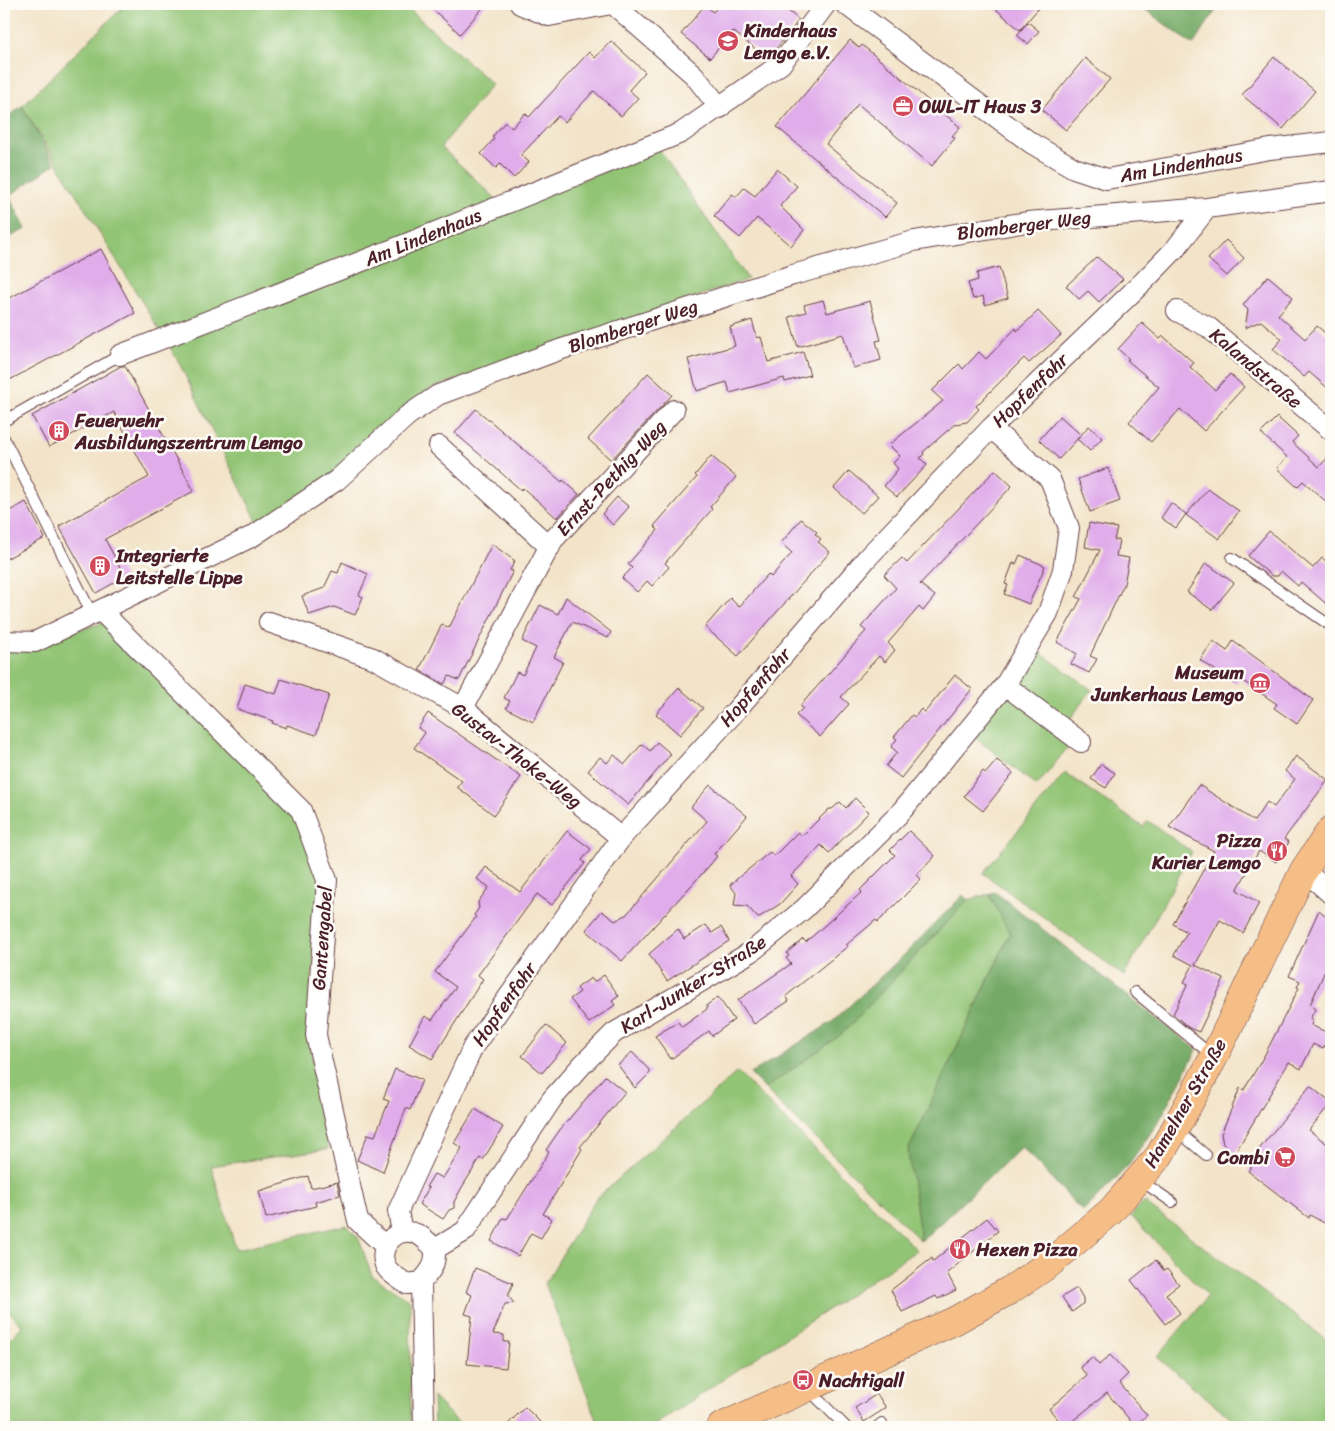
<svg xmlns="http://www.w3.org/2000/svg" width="1335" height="1431" viewBox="0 0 1335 1431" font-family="Sriracha,sans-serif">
  <rect width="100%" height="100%" fill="#fdfcf7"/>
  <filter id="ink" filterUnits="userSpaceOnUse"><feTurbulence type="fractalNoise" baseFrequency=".02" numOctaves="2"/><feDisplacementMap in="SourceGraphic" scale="10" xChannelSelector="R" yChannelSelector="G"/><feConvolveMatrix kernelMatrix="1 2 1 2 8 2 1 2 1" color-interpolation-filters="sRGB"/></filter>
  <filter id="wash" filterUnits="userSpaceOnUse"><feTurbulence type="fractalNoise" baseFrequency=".0096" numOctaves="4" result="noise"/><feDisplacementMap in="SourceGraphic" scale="20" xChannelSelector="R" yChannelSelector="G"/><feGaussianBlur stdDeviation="1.12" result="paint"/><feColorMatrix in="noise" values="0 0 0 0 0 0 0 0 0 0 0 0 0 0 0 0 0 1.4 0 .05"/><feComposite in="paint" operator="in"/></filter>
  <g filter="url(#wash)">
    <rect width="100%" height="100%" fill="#f3e4c9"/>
    <!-- green -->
    <path fill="#92c474" stroke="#6e7250" d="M126,4H409V9L492,84L441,147L508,210L659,149L748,279L432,388L333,475L258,523L177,359L22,106Z
      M103,623L298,815L321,881L308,1024L320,1108L328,1149L211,1166L236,1249L347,1225L359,1239L372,1276L410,1300L411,1427H4V1346L22,1326L4,1306V647L35,642Z
      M1038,651L1092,690L1067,723L1013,684Z
      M1006,693L1072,742L1037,786L973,736Z
      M1065,773L1143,827L1148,821L1192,852L1124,976L983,873Z
      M989,894L1010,933L908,1151L921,1241L765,1089L843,1033L968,900Z
      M737,1072L917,1250L652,1427H599L545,1283L595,1200Z
      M1144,1202L1331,1343V1427H1242L1157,1357L1208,1296L1131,1216Z
      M433,1397L463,1427H434Z"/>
    <!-- forest -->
    <path fill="#75aa66" stroke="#606448" d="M1138,4H1220L1193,45Z
      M22,106L55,164L9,196L26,229L4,240V120Z
      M995,892L1197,1050L1159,1121L1127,1167L1083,1212L1022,1147L921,1241L908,1151L1010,934L989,894Z
      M963,895L968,900L843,1033L765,1089L750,1074L832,1022L901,958Z"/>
    <g id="blocks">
      <!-- building -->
      <path fill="#e0acea" d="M427,4H486L460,34Z
        M720,4H780L799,20L768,59L733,31L710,58L681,34L705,5L713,12Z
        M990,4H1042L1020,30Z
        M1028,22L1039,31L1028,44L1017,35Z
        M850,40L859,48L862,45L960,127L952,136L955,138L932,166L858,104L826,144L897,203L885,217L777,127Z
        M611,41L645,72L629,90L638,98L621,116L594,91L565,122L558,116L521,155L529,162L514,178L500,164L496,168L481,154L494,139L492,137L505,122L512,128L525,113L529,117L589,52L595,58Z
        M1274,57L1315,91L1283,129L1242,95Z
        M1085,58L1110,79L1066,130L1042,110Z
        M777,169L797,186L780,206L804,230L791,246L757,218L740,238L714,216L732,194L736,197L744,188L755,196Z
        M1226,240L1244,258L1227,276L1208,259Z
        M101,249L135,313L4,383V301Z
        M1097,257L1123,279L1099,302L1088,291L1079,299L1066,286Z
        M999,267L1008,298L985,305L983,296L973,299L968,283L978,280L977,273Z
        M1268,276L1293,297L1278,315L1305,339L1317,326L1331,338V391L1309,372L1304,377L1273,349L1282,339L1261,321L1245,328L1248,310L1243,305Z
        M823,300L827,313L870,301L881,340L876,341L881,360L853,368L843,334L798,347L789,317L806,312L804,305Z
        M1038,311L1061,335L1029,363L1024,358L976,406L979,409L967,422L955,424L923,452L924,454L920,458L927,465L897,497L884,486L898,469L893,463L900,456L889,445L943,401L932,391L959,364L963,369L979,352L986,359L1016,328L1017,331Z
        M752,320L757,338L761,337L768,362L803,352L810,375L785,382L784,378L730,393L727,382L697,391L688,359L735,346L730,327Z
        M1142,323L1160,339L1163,336L1194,363L1190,367L1215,390L1230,374L1244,387L1204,431L1180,409L1151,442L1129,422L1159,387L1127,360L1129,359L1118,349Z
        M121,366H125L194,491L105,539L125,577L96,593L59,526L149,477L114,412L49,447L32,416Z
        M648,373L672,395L611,460L588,439Z
        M476,409L562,482L563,480L579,494L557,518L523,488L521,490L455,433Z
        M1060,416L1081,435L1059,459L1039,440Z
        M1277,417L1298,436L1292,442L1319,467L1331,454V506L1303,481L1297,487L1277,468L1287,457L1261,433Z
        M1089,426L1102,438L1090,451L1077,439Z
        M711,456L736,477L710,507L712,509L708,514L665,563L669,567L652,586L647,581L637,592L622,578L632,568L628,564L658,530L654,526L697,477L695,475Z
        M1108,468L1120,501L1090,512L1078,479Z
        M995,470L1012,486L920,584L935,596L923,611L919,607L888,643L895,650L885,662L879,656L841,697L849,704L820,737L796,715L803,708L800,706L866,631L861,627L896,588L884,575L902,558L907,563Z
        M849,471L878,496L862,513L834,488Z
        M1208,489L1239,511L1219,539L1186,515Z
        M617,497L629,507L613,525L602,514Z
        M26,502L45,538L4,560V514Z
        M1171,503L1186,514L1176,528L1161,518Z
        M801,519L817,532L815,534L821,539L818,542L830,552L738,656L705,627L730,598L739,607L768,574L771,577L792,553L781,543Z
        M1089,523L1117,528L1114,540H1119L1116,556L1129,558L1124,584L1090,656L1097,659L1089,673L1071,664L1077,654L1057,642L1081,599L1076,597L1100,550L1085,547Z
        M1269,531L1313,568L1322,558L1331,565V608L1301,582L1298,586L1281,571L1278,576H1272L1248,556Z
        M492,544L515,561L510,570L513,571L459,680L449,676L444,684L419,670L442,624L449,628Z
        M1020,555L1045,566L1029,604L1004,594L1008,585L1005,584L1013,563L1016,564Z
        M342,562L368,574L359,595L363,597L355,615L334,607L309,615L302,596L324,588L332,571L338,573Z
        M1206,563L1234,583L1212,610L1187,592Z
        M566,597L611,632L608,638L572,622L554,657L563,662L533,722L506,708L510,701L504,698L517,672L523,675L536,648L522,641L540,605L558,614Z
        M1213,641L1227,651L1233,641L1313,700L1297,724L1274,708L1277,704L1240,679L1236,684L1200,660Z
        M955,675L972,689L901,778L886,766L897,752L891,747L897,739L894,737L912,715L915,717L921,709L925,712Z
        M281,679L329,695L316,735L287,725L286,728L272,723L273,721L237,709L245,684L276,694Z
        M679,688L703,708L680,735L656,714Z
        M428,713L521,777L494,815L457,787L462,781L414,748L425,733L418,728Z
        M657,742L671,754L628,805L588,771L600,757L607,763L614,755L625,764L642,744L650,751Z
        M1296,756L1328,780L1284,839L1289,842L1276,862L1259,851L1237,890L1259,903L1243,933L1220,920L1195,965L1224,979L1199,1032L1189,1028L1173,1014L1188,984L1184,982L1193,965L1174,955L1187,932L1173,924L1214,851L1169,827L1199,785L1254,821L1267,802L1274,807L1295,779L1285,771Z
        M997,760L1013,773L983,811L964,796L983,771L986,773Z
        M1101,764L1115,773L1106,788L1091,779Z
        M710,785L747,816L714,854L717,856L710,865L622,961L586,930L602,911L615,921L626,915L689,842L707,821L691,807Z
        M855,798L869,812L829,853L821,845L791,876L798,884L780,904L758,918L747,906L734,905L736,893L730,885L739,877L770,852L774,856L798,832L802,836L829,809H832L840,802L846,808Z
        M567,831L591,849L582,860L585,863L552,905L537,894L478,975L483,979L432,1059L409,1045L425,1016L432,1020L456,987L435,972L476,917L474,915L479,908L478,902L489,887L477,879L486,867L520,892Z
        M909,831L935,856L917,875L921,879L878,922L876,920L846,945L848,946L786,996L789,1001L754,1024L738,1000L791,964L786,958L789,956L787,953L803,939L806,942L862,892L860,890L895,855L890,850Z
        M1319,910L1331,920V957L1310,1005L1315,1009L1310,1019L1313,1020L1311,1025L1330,1034L1323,1049L1313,1044L1301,1069L1289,1062L1235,1153L1223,1144L1221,1134L1240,1088L1244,1090L1264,1056L1299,988L1297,987L1300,981L1289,976Z
        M706,925L712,933L721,927L729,941L667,981L649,954L678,929L684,939Z
        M604,975L619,996L612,1001L615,1005L589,1023L570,999L580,992L577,988L591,978L594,982Z
        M718,997L734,1020L712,1036L709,1031L671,1059L655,1036L678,1022L682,1027L707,1009V1005Z
        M546,1025L567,1043L542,1073L522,1056Z
        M632,1052L651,1072L635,1088L618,1065Z
        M395,1069L422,1080L410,1110L406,1108L383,1172L357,1160L368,1134L375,1136L389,1101L383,1099Z
        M605,1076L625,1092L580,1147L582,1149L543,1214L552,1219L541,1238L531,1233L518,1256L491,1241L503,1218L507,1219L549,1152L546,1150L559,1131Z
        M1310,1086L1331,1103L1309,1130L1331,1147V1227L1310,1215L1309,1218L1248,1171L1252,1166L1248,1163Z
        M475,1109L503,1127L483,1160L480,1158L461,1189L454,1202V1208L449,1210L443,1219L419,1204L429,1188L426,1187L434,1174L443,1178L462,1148L454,1143Z
        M308,1176L311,1188L337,1182L340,1195L315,1202L316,1206L266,1218L259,1191Z
        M987,1218L998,1231L947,1273L956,1290L938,1299L936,1296L902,1312L891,1290L932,1258L933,1261Z
        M1156,1260L1164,1271L1167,1269L1179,1284L1166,1294L1180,1313L1165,1324L1131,1280Z
        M475,1268L513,1283L508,1296L514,1303L505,1304L493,1334L504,1335V1342H509L506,1368L467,1364L472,1316L465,1314L472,1295L466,1292Z
        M1077,1288L1083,1298V1304L1072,1312L1062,1297Z
        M1110,1355L1128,1374L1119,1383L1147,1415L1135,1426L1107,1393L1065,1427L1049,1409L1087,1376L1080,1367L1092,1357L1099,1365Z
        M877,1394L886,1408L864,1422L855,1408Z
        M525,1407L545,1427H505Z"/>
    </g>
  </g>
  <g filter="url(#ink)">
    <use href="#blocks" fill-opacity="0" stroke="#633d43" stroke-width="1"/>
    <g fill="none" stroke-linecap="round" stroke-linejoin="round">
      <!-- service casing -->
      <g stroke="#633d43" stroke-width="12">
        <path id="service" d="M4,421L120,355
          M4,438L92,614
          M1232,558L1331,626
          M1135,992L1214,1057
          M1176,1130L1206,1155
          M1140,1180L1172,1202
          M808,1389L846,1427
          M877,1427L882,1423"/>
      </g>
      <!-- minor casing -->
      <g stroke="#633d43" stroke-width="22">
        <path id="minor" d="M520,4L549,16L611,4
          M613,4L694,75L720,108
          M845,4L1031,143L1074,168L1107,179L1270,149L1331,142
          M1177,311L1208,327L1331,430
          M120,355L396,248L681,133L781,64L826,4
          M439,446L550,547
          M101,611L301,810L327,880L316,1035L358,1221L385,1246
          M269,622L373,658L463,708L621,838
          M4,641L35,642L253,536L337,480L407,416L438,395L559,350L793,275L914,241L1027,222L1207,208L1331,191
          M1005,685L1081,742
          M463,708L553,540L674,410
          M1304,870L1331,894
          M402,1232L398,1211L473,1047L621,838L733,714L868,557L991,428L1144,281L1176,248L1207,208
          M435,1249L465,1231L552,1099L582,1065L614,1033L751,952L804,909L900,813L1005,685L1048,613L1063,570L1069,528L1050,479L991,428
          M421,1282L407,1284C400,1279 391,1275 386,1267C376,1247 397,1225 417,1234C424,1237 430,1244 435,1249C436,1265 431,1271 421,1282L424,1427"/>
      </g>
      <!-- primary casing -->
      <g stroke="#633d43" stroke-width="29">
        <path id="primary" d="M721,1427L954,1321L1010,1290L1049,1264L1111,1211L1159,1156L1175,1129L1214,1057L1304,870L1331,830"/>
      </g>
      <!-- service -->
      <use href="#service" stroke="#fff" stroke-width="10"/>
      <!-- minor -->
      <use href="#minor" stroke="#fff" stroke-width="20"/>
      <!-- primary -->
      <use href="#primary" stroke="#f6be87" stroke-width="28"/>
    </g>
  </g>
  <!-- icons -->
  <defs>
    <g id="school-disc" transform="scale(1.125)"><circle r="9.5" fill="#d1495b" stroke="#fdfcf7"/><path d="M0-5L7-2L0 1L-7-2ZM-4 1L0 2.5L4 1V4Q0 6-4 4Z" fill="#fff"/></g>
    <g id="office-disc" transform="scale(1.125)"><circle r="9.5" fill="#d1495b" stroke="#fdfcf7"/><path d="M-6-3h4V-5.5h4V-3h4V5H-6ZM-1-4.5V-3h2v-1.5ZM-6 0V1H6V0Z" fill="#fff"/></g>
    <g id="building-disc" transform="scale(1.125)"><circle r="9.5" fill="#d1495b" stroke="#fdfcf7"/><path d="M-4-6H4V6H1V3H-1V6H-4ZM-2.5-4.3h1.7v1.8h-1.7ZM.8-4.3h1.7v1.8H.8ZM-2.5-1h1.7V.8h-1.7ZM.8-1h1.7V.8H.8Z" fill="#fff"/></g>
    <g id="museum-disc" transform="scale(1.125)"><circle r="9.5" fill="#d1495b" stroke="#fdfcf7"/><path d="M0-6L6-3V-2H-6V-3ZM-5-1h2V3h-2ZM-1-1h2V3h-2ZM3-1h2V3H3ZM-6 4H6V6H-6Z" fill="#fff"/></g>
    <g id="restaurant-disc" transform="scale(1.125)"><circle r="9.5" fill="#d1495b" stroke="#fdfcf7"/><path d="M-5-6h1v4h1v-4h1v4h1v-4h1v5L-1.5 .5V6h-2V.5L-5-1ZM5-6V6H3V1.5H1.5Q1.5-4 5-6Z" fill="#fff"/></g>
    <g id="supermarket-disc" transform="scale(1.125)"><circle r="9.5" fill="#d1495b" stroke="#fdfcf7"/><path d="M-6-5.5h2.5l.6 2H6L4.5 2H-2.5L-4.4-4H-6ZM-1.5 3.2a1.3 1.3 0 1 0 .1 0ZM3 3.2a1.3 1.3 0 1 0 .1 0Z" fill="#fff"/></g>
    <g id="bus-disc" transform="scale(1.125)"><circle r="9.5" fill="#d1495b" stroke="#fdfcf7"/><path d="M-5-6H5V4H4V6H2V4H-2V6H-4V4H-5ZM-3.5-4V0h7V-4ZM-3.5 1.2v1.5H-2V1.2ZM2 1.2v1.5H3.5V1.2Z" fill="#fff"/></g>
  </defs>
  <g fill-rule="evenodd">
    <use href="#school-disc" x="728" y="41"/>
    <use href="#office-disc" x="903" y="106"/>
    <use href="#building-disc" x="59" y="431"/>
    <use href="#building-disc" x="100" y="566"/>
    <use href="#museum-disc" x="1260" y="683"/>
    <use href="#restaurant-disc" x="1277" y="851"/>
    <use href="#supermarket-disc" x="1285" y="1157"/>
    <use href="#restaurant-disc" x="960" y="1249"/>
    <use href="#bus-disc" x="803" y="1380"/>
  </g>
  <g text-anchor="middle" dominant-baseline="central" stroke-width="5" stroke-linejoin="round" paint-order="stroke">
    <!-- poi labels -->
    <g font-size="19" font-weight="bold" fill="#4a1f2b" stroke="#fdfcf7" text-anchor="start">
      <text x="744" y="30">Kinderhaus<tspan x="744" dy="22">Lemgo e.V.</tspan></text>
      <text x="919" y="106">OWL-IT Haus 3</text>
      <text x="75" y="420">Feuerwehr<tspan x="75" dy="22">Ausbildungszentrum Lemgo</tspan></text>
      <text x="116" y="555">Integrierte<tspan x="116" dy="22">Leitstelle Lippe</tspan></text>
      <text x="1244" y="672" text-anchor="end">Museum<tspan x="1244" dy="22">Junkerhaus Lemgo</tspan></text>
      <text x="1261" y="840" text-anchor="end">Pizza<tspan x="1261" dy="22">Kurier Lemgo</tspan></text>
      <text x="1269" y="1157" text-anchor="end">Combi</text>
      <text x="976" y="1249">Hexen Pizza</text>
      <text x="819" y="1380">Nachtigall</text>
    </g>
    <!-- street labels -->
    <g font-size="19" fill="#4a1f2b" stroke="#fdfcf7">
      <text transform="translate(1181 165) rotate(-10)">Am Lindenhaus</text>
      <text transform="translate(1024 225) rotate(-7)">Blomberger Weg</text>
      <text transform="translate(423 237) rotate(-22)">Am Lindenhaus</text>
      <text transform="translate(633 326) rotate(-18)">Blomberger Weg</text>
      <text transform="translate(1256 368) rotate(40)">Kalandstraße</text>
      <text transform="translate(1030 390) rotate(-44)">Hopfenfohr</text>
      <text transform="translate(611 478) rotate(-47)">Ernst-Pethig-Weg</text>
      <text transform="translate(755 687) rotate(-49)">Hopfenfohr</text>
      <text transform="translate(517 755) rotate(38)">Gustav-Thoke-Weg</text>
      <text transform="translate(322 938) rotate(-86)">Gantengabel</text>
      <text transform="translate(693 984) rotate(-32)">Karl-Junker-Straße</text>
      <text transform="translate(504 1004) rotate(-55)">Hopfenfohr</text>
      <text transform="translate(1185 1103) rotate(-60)">Hamelner Straße</text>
    </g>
  </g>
  <!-- margin -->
  <rect width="1335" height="1431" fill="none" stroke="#fdfcf7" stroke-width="20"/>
</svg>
